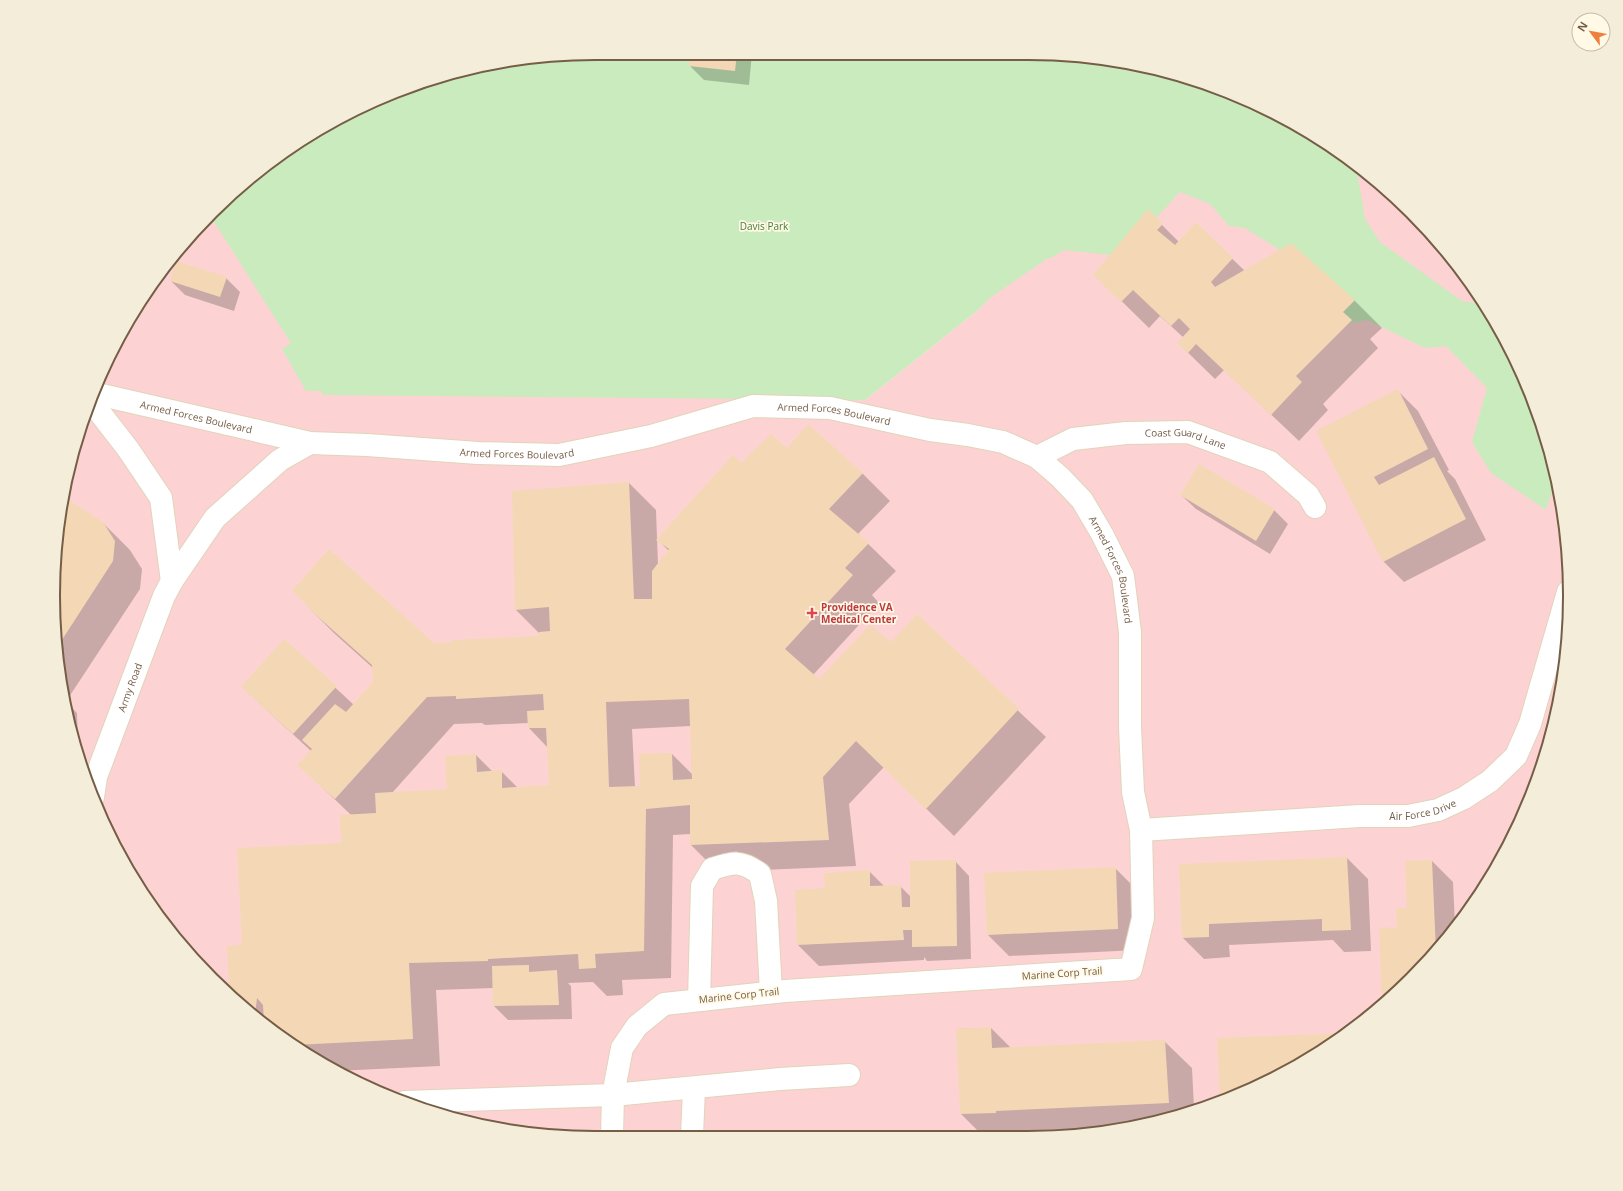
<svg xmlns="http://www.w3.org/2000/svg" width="1623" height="1191" viewBox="0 0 1623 1191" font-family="'Open Sans',sans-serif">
  <rect width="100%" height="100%" fill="#fdf6df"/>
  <!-- medical -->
  <path fill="#fcd3d2" d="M1235,94L1329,144L1385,188L1458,265L1514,355L1551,455L1569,560L1565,666L1541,770L1497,867L1436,953L1358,1026L1235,1097L1099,1133L560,1137L421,1109L324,1065L238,1004L165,926L94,803L58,666V524L82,421L109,356L187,238L209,219L216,225L865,400L978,310L1184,98Z"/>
  <!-- green -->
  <path fill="#c9ebbd" d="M596,53H1028L1168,71L1235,94L1329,144L1356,165L1365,219L1380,242L1462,301L1482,304L1514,355L1551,455L1556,479L1546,510L1491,473L1472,442L1487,388L1446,346L1425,348L1367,320L1352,323L1338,314L1288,255L1245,228L1229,226L1210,204L1180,192L1121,256L1064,250L1051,258H1048L991,297L978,310L865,400L323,395L321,391H306L282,349L291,343L216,225L209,219L294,144L388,94L455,72Z"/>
  <!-- shadow -->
  <path fill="#0003" fill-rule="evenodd" d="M691,53H752L749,85L704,80L690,66Z
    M1148,211L1179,242L1196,224L1245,271L1291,245L1355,301L1382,328L1370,339L1378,348L1323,404L1328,410L1299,441L1224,370L1215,379L1178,343L1184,338L1160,316L1149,328L1095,275Z
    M226,278L240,292L234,311L185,295L171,281Z
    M1397,390L1418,411L1449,470L1447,471L1455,479L1486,540L1404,582L1383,561L1317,431Z
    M808,426L863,474L890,501L858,534L896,571L872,595L879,603L813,675L819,681L891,644L917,615L1046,737L954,836L884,767L849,804L856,866L718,872L691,845V834L673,835L671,978L622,980L623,995L607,996L593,982L568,983L571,986L572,1019L508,1020L494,1006V988L436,990L440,1066L336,1071L324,1065L238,1004L243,946L342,844L351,815L299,765L311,751L242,687L284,640L354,705L374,683L373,668L335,634L308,607L434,644L540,637V634L516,610L513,492L629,483L656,510L658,565L669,551L658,540L741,465L787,449ZM482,723L485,725L529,723V728L548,748L550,786L518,788L501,771L493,772L476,755L448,790L392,793L454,724ZM691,726L692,774L672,754L641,786L635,787L632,729Z
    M1181,495L1274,510L1288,524L1270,554L1196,509Z
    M64,498L103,523L130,550L142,569L140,589L67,700L58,666V524Z
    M68,704L77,713L78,744Z
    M1347,858L1368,879L1371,951L1344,952L1333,940L1229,945L1230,957L1204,959L1183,938L1180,865Z
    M955,861L969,876L971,959L927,961L924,957V960L819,966L798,945L826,889L869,871L885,887L900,886L911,897Z
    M1432,861L1453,882L1455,926L1436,953L1383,1002L1380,929L1398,928Z
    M1115,868L1136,889L1139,950L1009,956L988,935Z
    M991,1028L1011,1048L1164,1041L1192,1068L1194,1108L1099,1133L981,1134L961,1114L957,1029Z"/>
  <!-- building -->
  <path fill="#f4d8b5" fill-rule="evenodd" d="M690,53H737L735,71L689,66Z
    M1148,209L1163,224L1157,230L1175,245L1196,222L1233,258L1211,282L1215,287L1291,243L1355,300L1343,312L1352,320L1296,376L1302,382L1271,415L1196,344L1188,353L1177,343L1190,329L1179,318L1171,326L1133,290L1121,302L1093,275Z
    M176,261L227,277L220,297L170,281Z
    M1398,389L1428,449L1374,477L1379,485L1434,457L1466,519L1383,562L1316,431Z
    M808,424L863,473L829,509L869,543L845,568L853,575L785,649L819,679L870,625L891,642L917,614L1019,709L926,809L856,741L823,777L829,840L690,845V805L646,809L644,951L595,954L596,968L579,969L578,954L488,959V961L409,963L413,1039L295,1045L264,1022L263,1005L257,998L255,1015L238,1004L229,994L227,946L242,945L237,848L341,843L340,815L376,813L375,793L447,789L445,756L476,754L477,772L502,770V788L549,785L546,728H528L527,711L544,710L543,694L456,699V696L427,697L335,799L297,765L312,749L302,740L335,704L346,712L373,682L372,665L307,607L308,606L292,591L329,549L434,643L452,642V640L539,636V632L550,631L549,607L515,610L512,491L629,482L634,599H652V571L669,549L656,540L733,455L741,463L771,434L787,448ZM689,699L692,779L673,780L672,753L639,754L640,786L609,787L606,702Z
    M1199,464L1275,509L1256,541L1180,495Z
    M64,497L103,522L115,541L113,561L58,646V524Z
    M284,639L337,686L293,734L241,687Z
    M1347,857L1351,930L1322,931V919L1209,924V937L1182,938L1179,864Z
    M956,860L957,946L912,947V930H903L904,940L797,945L795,890L825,888L824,873L870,870V886L901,885L902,907H910V861Z
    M1432,860L1436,952L1382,1003L1379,928L1397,927L1396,908H1407L1405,861Z
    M1116,867L1118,929L987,935L984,873Z
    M529,965V972L557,970L559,1005L493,1006L492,966Z
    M991,1027L992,1048L1165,1040L1169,1103L996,1111V1113L960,1114L956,1029Z
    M1346,1033L1235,1097L1220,1101L1217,1038Z
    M1061,1131H1106L1099,1133L1061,1134Z"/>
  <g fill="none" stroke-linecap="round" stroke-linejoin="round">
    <!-- minor casing -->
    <g stroke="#e2d3bb" stroke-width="24">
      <g id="minor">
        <path id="s1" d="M93,393L310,443L367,445L478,453L559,455L651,436L753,406L830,408L930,430L968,435L1003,442L1037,457L1060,477L1082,500L1102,534L1123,576L1130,632V727L1133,792L1141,830L1143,918L1131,969L785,991L664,1004L637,1026L622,1048L613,1095L612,1136"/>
        <path d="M90,400L128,449L161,498L172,581"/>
        <path id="s2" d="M1037,457L1073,439L1126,433L1188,432L1270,462L1308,495L1315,507"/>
        <path id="s3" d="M93,797L96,777L164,596L172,581L215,518L280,460L310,443"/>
        <path id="s4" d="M1141,830L1360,816H1408L1438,810L1464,798L1490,781L1516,756L1530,724L1568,592"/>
        <path d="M699,1000L702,886L712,869C734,862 741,860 760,874L766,901L771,992"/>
        <path d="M405,1102L613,1095L780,1079L849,1075"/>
        <path d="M692,1136L694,1088"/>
      </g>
    </g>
    <!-- minor -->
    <use href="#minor" stroke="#fff" stroke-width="22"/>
  </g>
  <!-- markers -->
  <path fill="#e0444e" stroke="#fff9e6" stroke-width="1.5" d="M810 607h4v4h4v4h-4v4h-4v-4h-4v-4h4z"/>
  <g text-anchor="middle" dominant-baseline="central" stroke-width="3.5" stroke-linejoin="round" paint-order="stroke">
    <!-- park labels -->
    <g font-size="10" fill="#467b3d" stroke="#fff9e6">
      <text x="764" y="226">Davis Park</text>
    </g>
    <!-- street labels -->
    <g font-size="10" fill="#755d46" stroke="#fff9e6">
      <text stroke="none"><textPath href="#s1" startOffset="754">Armed Forces Boulevard</textPath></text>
      <text stroke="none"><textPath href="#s1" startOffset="106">Armed Forces Boulevard</textPath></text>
      <text stroke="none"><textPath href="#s2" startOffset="154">Coast Guard Lane</textPath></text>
      <text stroke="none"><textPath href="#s1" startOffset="430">Armed Forces Boulevard</textPath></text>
      <text stroke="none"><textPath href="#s1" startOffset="1102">Armed Forces Boulevard</textPath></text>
      <text stroke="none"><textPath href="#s3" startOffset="116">Army Road</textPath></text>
      <text stroke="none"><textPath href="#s4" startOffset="283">Air Force Drive</textPath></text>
      <text transform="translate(1062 973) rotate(-4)">Marine Corp Trail</text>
      <text transform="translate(739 995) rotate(-6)">Marine Corp Trail</text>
    </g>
    <!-- health labels -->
    <g font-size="10" font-weight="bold" fill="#be3a42" stroke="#fff9e6" text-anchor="start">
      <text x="821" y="607">Providence VA<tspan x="821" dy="12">Medical Center</tspan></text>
    </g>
  </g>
  <!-- crop -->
  <path d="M0 0H1623V1191H0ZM595 60H1028A535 535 0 0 1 1563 595V596A535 535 0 0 1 1028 1131H595A535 535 0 0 1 60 596V595A535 535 0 0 1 595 60Z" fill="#f4edd9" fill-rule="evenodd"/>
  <path fill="none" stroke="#755d46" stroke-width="2" d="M595 60H1028A535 535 0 0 1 1563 595V596A535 535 0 0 1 1028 1131H595A535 535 0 0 1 60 596V595A535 535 0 0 1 595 60Z"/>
  <!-- north arrow -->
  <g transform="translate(1591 32) rotate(302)"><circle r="19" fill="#fff9e6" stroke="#c8bba6"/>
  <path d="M0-3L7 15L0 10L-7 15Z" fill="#ef7f3d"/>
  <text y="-6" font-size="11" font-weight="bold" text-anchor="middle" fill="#755d46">N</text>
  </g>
</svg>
